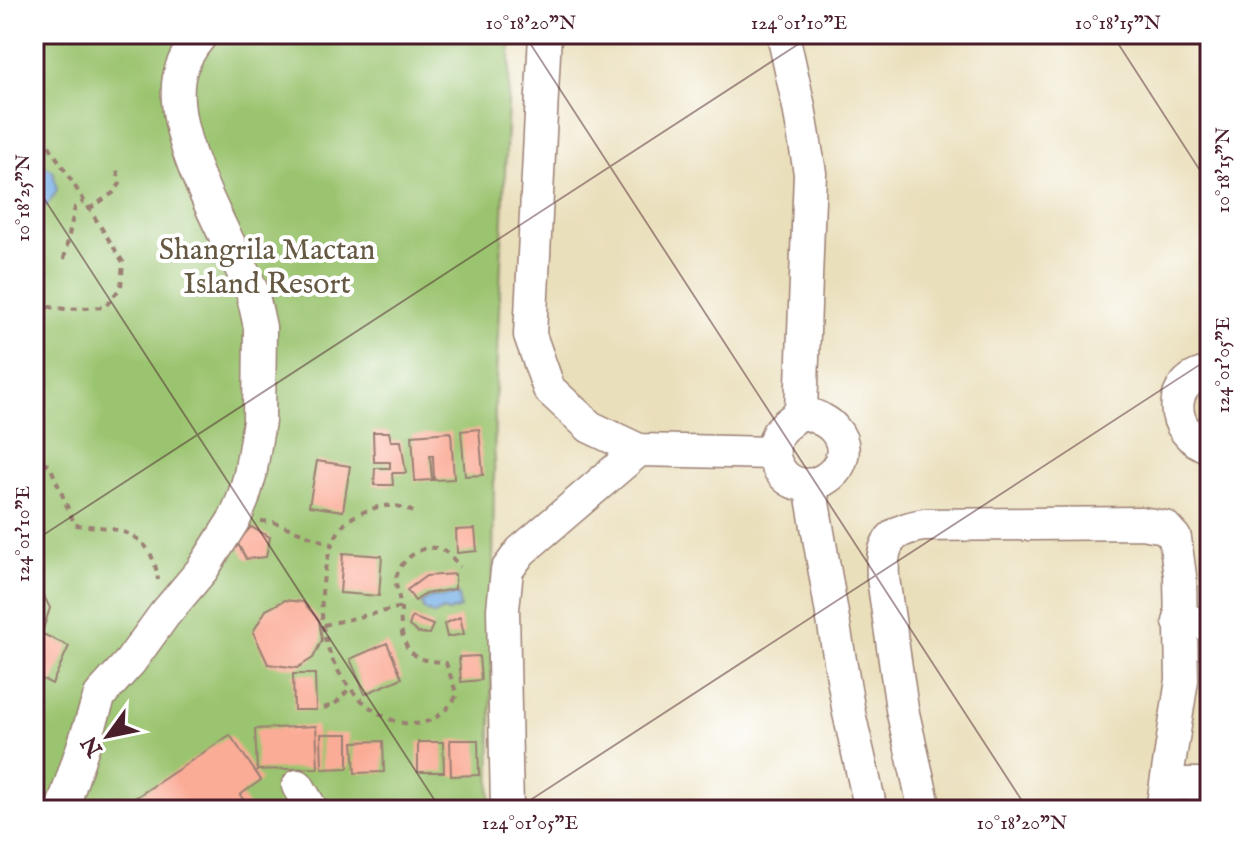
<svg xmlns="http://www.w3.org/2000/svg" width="1244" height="844" viewBox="0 0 1244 844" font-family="'IM FELL English',serif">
  <rect width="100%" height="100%" fill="#fff"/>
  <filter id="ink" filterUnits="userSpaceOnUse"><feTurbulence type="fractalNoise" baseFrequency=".0125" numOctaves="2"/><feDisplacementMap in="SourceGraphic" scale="16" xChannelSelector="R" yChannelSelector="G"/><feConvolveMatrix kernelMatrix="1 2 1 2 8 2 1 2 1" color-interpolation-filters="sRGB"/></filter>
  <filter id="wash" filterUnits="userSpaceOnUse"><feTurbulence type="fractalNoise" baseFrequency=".006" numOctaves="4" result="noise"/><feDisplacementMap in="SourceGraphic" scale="32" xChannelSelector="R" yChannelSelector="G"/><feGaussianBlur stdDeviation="1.8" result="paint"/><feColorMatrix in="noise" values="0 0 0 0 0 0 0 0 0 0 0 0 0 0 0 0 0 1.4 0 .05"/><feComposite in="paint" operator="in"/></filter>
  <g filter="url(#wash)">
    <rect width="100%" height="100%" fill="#eadfbb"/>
    <!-- green -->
    <path fill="#9bc470" stroke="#72724e" stroke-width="2" d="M34,34H511L495,402L490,810H34Z"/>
    <!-- water -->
    <path fill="#75afe6" stroke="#606788" stroke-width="2" d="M34,160L53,171L57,191L46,206L34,208Z
      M458,594L460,608L448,612L443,610L434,615L424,610L422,603L433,596L439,598Z"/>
    <g id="blocks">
      <!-- building -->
      <path fill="#fbac97" d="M479,429L483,475L465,476L461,431Z
        M373,432H389L391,441H401L406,473H392L393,485H374L375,468H390V462H374Z
        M451,432L454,479L434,480L433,456H430L432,480L415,481L412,435Z
        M317,461L350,466L343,511L309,506Z
        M251,527L270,537L266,557L246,559L237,542Z
        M475,529L477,551L457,553L456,530Z
        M343,553L382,556L379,596L340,593Z
        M455,574V589L425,594L415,601L407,590L426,576Z
        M34,592L44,596L50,608L42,632L34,628Z
        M285,600L303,602L319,620L322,640L313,658L297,668L268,664L253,632L266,610Z
        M412,617L433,625L429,634L418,633L409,626Z
        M460,617L464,634L447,637L444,624Z
        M34,630L69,646L52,684L34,675Z
        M387,643L402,678L365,694L350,659Z
        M479,656L481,680L461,682L459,657Z
        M293,674H315L316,710H294Z
        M316,726L318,768L257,770L255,729Z
        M321,734H348V768L322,769Z
        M230,735L261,780L240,795L250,808L248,810H117Z
        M450,740H478L479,775L451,776Z
        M383,741L384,772L355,773L353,742Z
        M418,742H443L444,772H418Z"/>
    </g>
  </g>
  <g filter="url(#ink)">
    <use href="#blocks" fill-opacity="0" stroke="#9a7f73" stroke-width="2"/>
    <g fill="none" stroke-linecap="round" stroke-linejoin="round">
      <!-- minor casing -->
      <g stroke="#9a7f73" stroke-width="35">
        <path id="minor" d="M545,34L530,335L549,389L590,427L639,450L773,453
          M783,34L799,107L810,173L801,411
          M1210,373C1166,378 1167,434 1210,447
          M801,411C812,416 826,419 834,429C865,464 805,509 779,469C772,458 772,444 778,433C784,424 794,420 801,411Z
          M810,485L849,713L871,810
          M1179,622L1210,623
          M1167,784H1210
          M298,786L312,810
          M62,810L100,695L130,662L164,615L202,570L235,518L243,499L250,475L259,421L260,327L252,291C227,235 168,139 179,77C182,61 191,47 202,34
          M507,810L503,609L507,570L521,551L639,450
          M925,810L902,709L883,578C881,543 889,530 924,525L1141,523L1165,527L1175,538L1180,576L1182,680L1162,810"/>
      </g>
      <!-- path -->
      <path stroke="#9a7f73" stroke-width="4" stroke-dasharray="6 6" stroke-linecap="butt" d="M34,113L48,144L123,262L121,287L105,307L66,309L34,305
        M34,144H48
        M89,209L113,193L120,184L116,166
        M64,259L75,207L84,201
        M34,455L50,466L75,525C118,528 152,530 158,580
        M413,512C395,502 379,505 361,513C340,522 332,540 327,561C319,594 319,632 334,663C356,710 421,755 457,695L446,663C434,660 421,663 411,652C401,642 400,624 401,611C401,601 396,591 396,580C397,563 419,545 436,548C447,550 454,560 460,567
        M261,521L273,522L331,544
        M324,625L402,607
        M324,708L335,704L350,688"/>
      <!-- minor -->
      <use href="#minor" stroke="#fff" stroke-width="32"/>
    </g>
  </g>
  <!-- ticks -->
  <path fill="none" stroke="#4a1f2b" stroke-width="2" stroke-opacity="0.45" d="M524,34L1028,810M1112,34L1210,186M34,183L441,810M34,541L814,34M515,810L1210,358"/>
  <g text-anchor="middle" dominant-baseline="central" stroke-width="8" stroke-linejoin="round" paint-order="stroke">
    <!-- park labels -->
    <g font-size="30" fill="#665943" stroke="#fff">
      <text x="267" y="251">Shangrila Mactan<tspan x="267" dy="34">Island Resort</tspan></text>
    </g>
  </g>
  <!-- margin -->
  <rect width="1244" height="844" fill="none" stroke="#fff" stroke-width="88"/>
  <!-- north arrow -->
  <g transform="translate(108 736) rotate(237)" stroke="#ffffff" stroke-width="6" paint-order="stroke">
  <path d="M0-6L14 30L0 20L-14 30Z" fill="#4a1f2b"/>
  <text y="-12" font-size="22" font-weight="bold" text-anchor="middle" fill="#4a1f2b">N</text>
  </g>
  <rect x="44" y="44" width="1156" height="756" fill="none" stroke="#4a1f2b" stroke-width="3"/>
  <g font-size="20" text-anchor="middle" fill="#4a1f2b">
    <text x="531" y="29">10°18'20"N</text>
    <text x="799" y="29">124°01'10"E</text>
    <text x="1118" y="29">10°18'15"N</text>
    <text transform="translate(1222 170) rotate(-90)" y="7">10°18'15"N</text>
    <text transform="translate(22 198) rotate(-90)" y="7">10°18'25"N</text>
    <text transform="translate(1222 365) rotate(-90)" y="7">124°01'05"E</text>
    <text transform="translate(22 534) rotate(-90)" y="7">124°01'10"E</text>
    <text x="530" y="829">124°01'05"E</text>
    <text x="1022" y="829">10°18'20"N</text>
  </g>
</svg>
